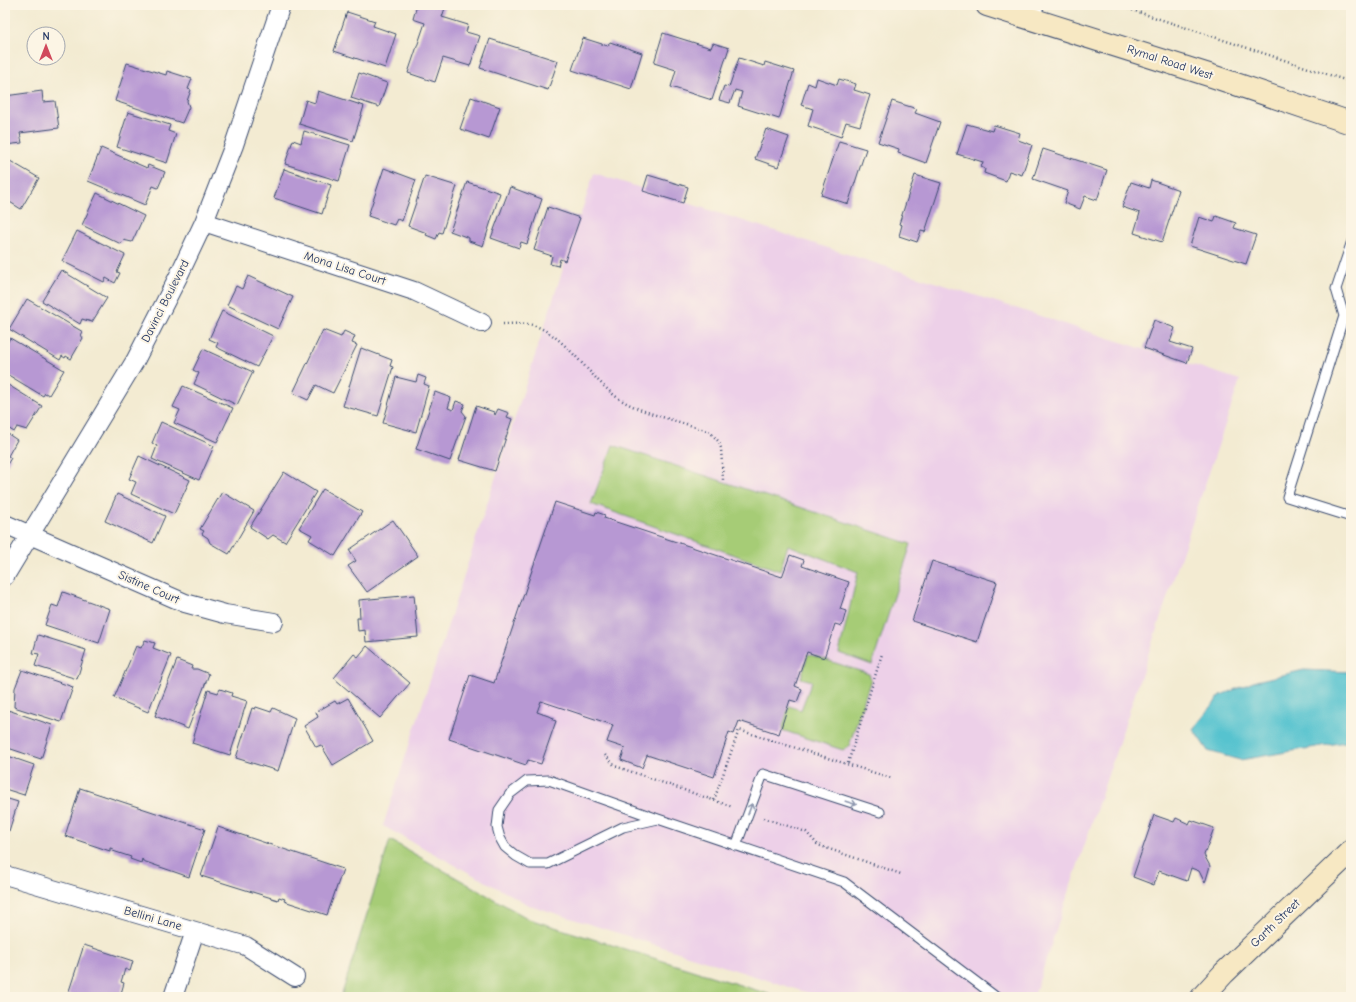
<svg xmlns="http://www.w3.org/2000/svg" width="1356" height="1002" viewBox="0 0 1356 1002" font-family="'Comic Neue',sans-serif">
  <rect width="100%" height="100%" fill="#fcf5e5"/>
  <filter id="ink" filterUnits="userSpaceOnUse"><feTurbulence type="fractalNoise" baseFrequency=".025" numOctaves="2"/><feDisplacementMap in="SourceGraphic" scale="8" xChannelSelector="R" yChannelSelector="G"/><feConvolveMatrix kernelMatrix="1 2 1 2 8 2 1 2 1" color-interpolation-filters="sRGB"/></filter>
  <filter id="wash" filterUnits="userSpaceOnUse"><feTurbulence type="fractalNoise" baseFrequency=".012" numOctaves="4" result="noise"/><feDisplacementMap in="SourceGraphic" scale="16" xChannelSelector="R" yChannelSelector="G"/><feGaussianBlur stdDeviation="0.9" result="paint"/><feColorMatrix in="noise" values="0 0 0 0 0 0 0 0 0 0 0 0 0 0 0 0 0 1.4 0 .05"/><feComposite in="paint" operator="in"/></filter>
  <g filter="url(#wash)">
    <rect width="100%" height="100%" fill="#f3ebd2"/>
    <!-- built -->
    <path fill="#edd0e8" d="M594,173L1240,380L1035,993L1040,997H821L529,905L383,826Z"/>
    <!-- green -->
    <path fill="#a6cc76" stroke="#607e6a" d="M613,445L911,544L872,665L839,653L858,572L788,545L780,571L591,504Z
      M808,654L869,674L871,679L849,746L843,750L782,730L789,706L801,710L812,681L801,678Z
      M390,840L529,919L778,997H341Z"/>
    <!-- water -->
    <path fill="#57c3cf" stroke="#397996" d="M1304,670L1351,672V741L1240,760L1208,751L1193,729L1221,695L1256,681Z"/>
    <g id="blocks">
      <!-- building -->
      <path fill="#b798d3" d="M417,5H446L442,17L468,25L466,32L480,36L470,66L443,58L435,82L408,73L425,23L413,19Z
        M347,12L375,21L373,26L396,34L385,68L334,51Z
        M663,33L711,48L713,43L729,48L712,100L671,87L676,70L654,63Z
        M583,38L608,46L610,42L642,53L631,89L572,70Z
        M490,39L558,61L548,90L480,68Z
        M739,58L764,66L765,62L794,71L779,119L738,106L742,92L735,90L730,103L719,100L724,86L729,87Z
        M127,63L166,75L167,71L192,79L188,89L191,90L187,101L189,107L182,123L115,101Z
        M359,73L387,83L379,107L351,98Z
        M817,78L837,85L839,79L856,84L854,90L870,95L860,126L846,122L841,137L808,126L813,109L801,105L808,83L815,86Z
        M42,91L43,102L55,101L59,128L20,133L22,143L5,145V96Z
        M318,91L364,106L353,141L299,124L306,100L315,103Z
        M471,97L500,107L489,139L460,129Z
        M892,101L917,109L915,113L940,122L926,163L898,153L899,149L878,142Z
        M128,112L170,125L168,131L176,134L167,163L117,147Z
        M967,124L992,131L994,125L1020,133L1018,140L1032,145L1022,175L1009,171L1006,181L984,173L985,169L981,167L983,162L957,154Z
        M766,129L789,137L778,167L755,159Z
        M304,131L350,145L339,181L285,164L293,140L301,143Z
        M839,141L866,149L848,204L821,195Z
        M101,148L147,168L148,165L165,172L158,188L153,186L145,205L88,181Z
        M1043,149L1107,170L1097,200L1085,196L1080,209L1064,203L1068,191L1033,179Z
        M5,158L39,178L21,209L5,199Z
        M384,168L416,180L402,221L397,219L394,225L368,216Z
        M284,169L331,185L322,214L274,198Z
        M648,175L688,187L683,203L643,191Z
        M915,175L941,183L925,232L921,231L917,242L899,236L902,225L899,224Z
        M425,176L457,186L442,233L439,232L436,239L426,235L427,233L408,226Z
        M1151,180L1179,190L1162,242L1134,233L1140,213L1122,207L1131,182L1149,188Z
        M467,182L500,193L483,246L469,241V238L450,231Z
        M510,187L542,199L527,244L521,242L519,248L491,238Z
        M97,193L144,216L132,242L123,240L121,244L82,225Z
        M548,207L580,218L565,261L560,259L558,266L550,264L552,256L534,250Z
        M1216,216L1236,223L1234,228L1256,235L1246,264L1190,246L1199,217L1214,222Z
        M77,231L125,255L117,272L120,273L115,283L106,278L104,282L62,261Z
        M61,270L107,298L92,322L82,319L80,324L42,301Z
        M248,276L293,297L278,329L227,305L236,286L242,289Z
        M27,299L83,332L81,335L83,338L71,359L66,356L65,358L62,356L60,360L9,329Z
        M222,311L273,336L257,367L216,347L218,343L209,339Z
        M1154,320L1175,328L1170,342L1192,349L1187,363L1144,348Z
        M323,330L341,337L344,331L355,336L352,343L357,345L333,393L316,385L308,400L293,393Z
        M10,338L64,370L49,395L45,393L43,396L5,373V347Z
        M361,348L392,360L390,366L393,367L378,416L343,406Z
        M203,349L253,372L237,405L194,384L199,373L193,370Z
        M418,375L426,378L424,384L429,386L416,432L383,423L396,377L416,382Z
        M5,383L42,406L27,430L17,427L14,432L5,426Z
        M183,386L233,408L217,442L174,423L180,410L173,407Z
        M435,392L451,398L448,408L453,410L456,401L465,404L462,411L466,416L450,461L416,449Z
        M476,406L494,412L495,415L498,409L509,413L507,417L512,419L495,471L459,460Z
        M161,422L214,446L199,480L152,459L157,446L152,443Z
        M5,432L17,440L8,456L11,458L5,468Z
        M139,456L190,480L174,514L131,494L136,482L129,479Z
        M284,472L316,492L285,542L273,535L268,539L250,527Z
        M323,489L362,512L335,556L309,540L312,535L299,528Z
        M222,492L254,511L229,554L210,543L208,538L202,534L204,531L200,529Z
        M117,494L165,516L153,543L105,521Z
        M555,502L595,515L596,512L605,515L604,518L782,577L790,555L804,560L802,566L849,582L840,609L846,611L842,626L835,624L824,658L807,652L795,686L802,689L797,702L790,700L779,734L739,721L734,734L729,732L714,777L647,755L642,768L621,760L625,748L607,742L613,725L541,701L537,712L554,718L553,720L556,721L541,764L528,760L526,765L449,739L470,675L494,683Z
        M393,520L418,556L367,592L348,566L356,561L349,550Z
        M932,561L997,582L977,642L912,621Z
        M63,592L110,609L99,643L45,625L52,605L58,607Z
        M414,595L418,637L366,642L365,630L358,631L357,618H360L359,600Z
        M38,635L86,650L77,679L35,666L39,654L33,653Z
        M145,640L155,643L153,648L171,655L148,712L114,698L136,646L141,648Z
        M367,646L410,683L380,718L334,678L354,654L358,657Z
        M177,660L192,666L191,669H197L209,674L188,729L155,716Z
        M22,670L73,687L61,722L14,707L15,688Z
        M220,689L232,693L231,696L247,701L230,755L192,743L208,690L218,693Z
        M348,698L373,741L333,765L321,745L316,747L304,726L318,717L316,712L335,701L337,704Z
        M256,707L271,712L273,708L295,718L278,771L236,758L252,708L255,709Z
        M5,709L52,725L41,759L5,747Z
        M5,755L34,765L24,795L5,789Z
        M80,788L205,829L189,877L143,861L142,859L141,863L130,859L131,857L113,851L114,849L110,848V851L65,836Z
        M5,798L18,802L9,831L5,830Z
        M1154,815L1174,822L1176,818L1189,824L1191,820L1214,828L1204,855L1210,866L1205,883L1199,871L1191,868L1187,881L1159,871L1154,885L1133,877Z
        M218,827L343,869L327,915L284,901L285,899L279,897L278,900L201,876Z
        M84,945L133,961L130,971L125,969L121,982L124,983L120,997H77L68,994Z"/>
    </g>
  </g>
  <g filter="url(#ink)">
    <use href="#blocks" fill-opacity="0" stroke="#3b4b6f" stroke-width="1"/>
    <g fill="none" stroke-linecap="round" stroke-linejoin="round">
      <!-- lane casing -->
      <g stroke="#3b4b6f" stroke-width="11">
        <path id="lane" d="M1351,244L1336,289L1344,316L1287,497L1351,517
          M658,819L623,827L548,864H530L516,856L505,847L500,838L497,827L499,810L510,794L527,781L549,780L658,819L844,882L996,997
          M736,846L763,774L880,812"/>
      </g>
      <!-- street casing -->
      <g stroke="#3b4b6f" stroke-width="20">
        <path id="street" d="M1030,18L1035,5
          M204,222L414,291L482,323
          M5,524L185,603L225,614L274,622
          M5,576L135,361L178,277L204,222L234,145L281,5
          M5,875L246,946L295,977
          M173,997L195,931"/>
      </g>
      <!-- secondary casing -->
      <g stroke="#3b4b6f" stroke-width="24">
        <path id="secondary" d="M987,5L1212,76L1351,123
          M1202,997L1224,973L1351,851"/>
      </g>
      <!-- path -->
      <path stroke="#3b4b6f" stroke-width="2.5" stroke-dasharray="1 3" stroke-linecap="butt" d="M1117,5L1351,82
        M503,324C511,324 520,323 528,324C563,330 590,380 621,400C648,416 682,421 710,432L719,442L721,448L723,480
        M605,755L615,766L733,807
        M848,763L882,654
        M714,800L739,730L891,778
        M764,818L806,832L818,845L901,874"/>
      <!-- lane -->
      <use href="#lane" stroke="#fff" stroke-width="9"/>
      <!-- street -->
      <use href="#street" stroke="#fff" stroke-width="18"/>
      <!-- secondary -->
      <use href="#secondary" stroke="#f7e8c3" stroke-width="22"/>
    </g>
    <!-- one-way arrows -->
    <defs><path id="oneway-shaft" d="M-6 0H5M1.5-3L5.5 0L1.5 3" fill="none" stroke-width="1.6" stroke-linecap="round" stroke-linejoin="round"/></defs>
    <g stroke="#8d97ae">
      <use href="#oneway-shaft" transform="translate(851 803) rotate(18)"/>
      <use href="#oneway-shaft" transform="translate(750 809) rotate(-70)"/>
    </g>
  </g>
  <g text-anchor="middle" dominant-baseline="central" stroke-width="4" stroke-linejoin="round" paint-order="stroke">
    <!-- street labels -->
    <g font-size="12" fill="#1b2f5e" stroke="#fcf5e5">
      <text transform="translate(1170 62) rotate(18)">Rymal Road West</text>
      <text transform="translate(345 268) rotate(18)">Mona Lisa Court</text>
      <text transform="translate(165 301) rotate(-63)">Davinci Boulevard</text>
      <text transform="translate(149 587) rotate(24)">Sistine Court</text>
      <text transform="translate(153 918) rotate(16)">Bellini Lane</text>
      <text transform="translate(1275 923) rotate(-44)">Garth Street</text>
    </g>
  </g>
  <!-- margin -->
  <rect width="1356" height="1002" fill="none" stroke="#fcf5e5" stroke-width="20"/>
  <!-- north arrow -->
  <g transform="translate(46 46)"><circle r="19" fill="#fcf5e5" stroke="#a2a6af"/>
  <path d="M0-3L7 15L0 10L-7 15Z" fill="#d1495b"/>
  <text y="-6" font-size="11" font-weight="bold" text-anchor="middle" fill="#1b2f5e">N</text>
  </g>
</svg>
